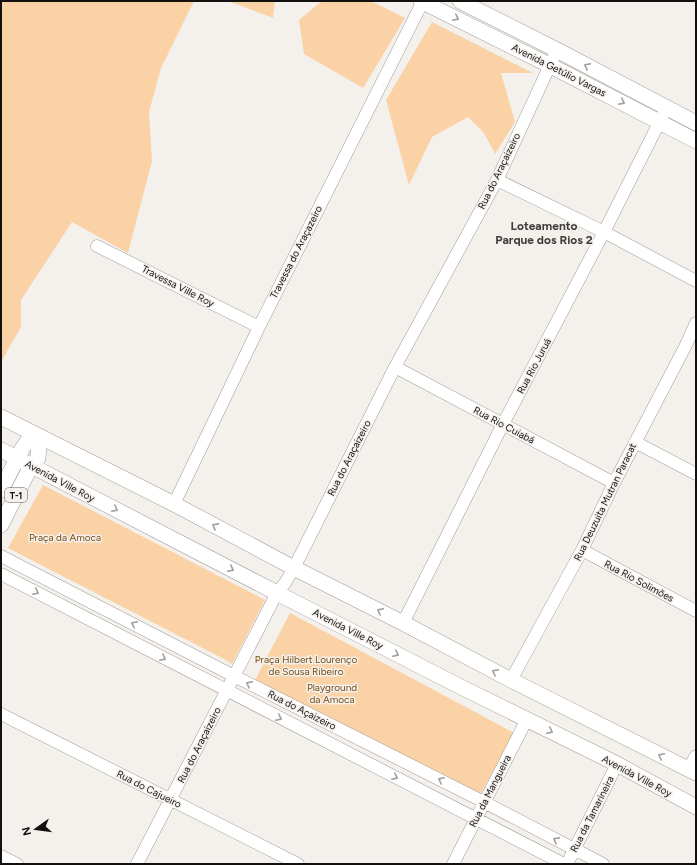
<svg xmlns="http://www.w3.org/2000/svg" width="697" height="865" viewBox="0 0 697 865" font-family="Figtree,sans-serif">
  <rect width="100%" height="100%" fill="#f4f0ec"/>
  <!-- green -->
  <path fill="#fad2a6" d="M1,1H194L161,68L149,112L152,161L128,253L72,222L21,300V327L1,362Z
    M228,1H275L273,18Z
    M322,1H371L405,18L363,88L304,54L299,20Z
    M432,22L533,73H501L515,122L495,154L484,133L468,117L432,137L409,185L386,100Z
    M43,485L265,600L232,664L224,659L8,548Z
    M290,613L514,733L480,795L254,682Z"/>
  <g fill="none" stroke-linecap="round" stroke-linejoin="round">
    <!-- minor casing -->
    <g stroke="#a09c98" stroke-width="13">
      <path id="minor" d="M497,180L604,232L696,281
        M97,246L259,327
        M395,367L614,483
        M635,442L696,474
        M174,504L259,327L423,1
        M582,550L696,611
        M1,556L234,676L484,802L603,864
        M1,574L564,864
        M403,623L503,424L604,232L663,115
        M511,680L582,550L614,483L686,345L696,323
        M1,714L298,864
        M688,769L696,756
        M1,856L17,864
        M137,864L277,593L285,583L294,568L395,367L497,180L557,50
        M453,864L527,719
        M567,864L617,764"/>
    </g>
    <!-- major casing -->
    <g stroke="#a09c98" stroke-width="16">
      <path id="major" d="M421,1L549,65L696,141
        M460,1L557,50L696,123
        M1,417L174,504L294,568L403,623L511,680L696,773
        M1,450L277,593L463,688L617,764L696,807
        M1,490L22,449L33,433
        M1,525L31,466L38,458L39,445V437"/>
    </g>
    <!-- minor -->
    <use href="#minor" stroke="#fff" stroke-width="12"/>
    <!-- major -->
    <use href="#major" stroke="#fff" stroke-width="15"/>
  </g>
  <!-- one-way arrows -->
  <defs><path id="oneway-chevron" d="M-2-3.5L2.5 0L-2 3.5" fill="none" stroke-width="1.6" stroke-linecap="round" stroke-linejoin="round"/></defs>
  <g stroke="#a1a09f">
    <use href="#oneway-chevron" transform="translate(456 18) rotate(27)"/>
    <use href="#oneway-chevron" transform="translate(587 66) rotate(-152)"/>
    <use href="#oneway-chevron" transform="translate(622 102) rotate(27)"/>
    <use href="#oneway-chevron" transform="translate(115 509) rotate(27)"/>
    <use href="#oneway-chevron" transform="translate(215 526) rotate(-152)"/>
    <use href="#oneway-chevron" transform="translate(231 569) rotate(27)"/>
    <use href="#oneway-chevron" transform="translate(36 592) rotate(27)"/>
    <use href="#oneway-chevron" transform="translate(380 611) rotate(-153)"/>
    <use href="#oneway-chevron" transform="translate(134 624) rotate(-153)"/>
    <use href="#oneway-chevron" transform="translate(396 654) rotate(27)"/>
    <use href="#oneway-chevron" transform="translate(163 658) rotate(27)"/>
    <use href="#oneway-chevron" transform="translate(495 672) rotate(-152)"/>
    <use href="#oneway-chevron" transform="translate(249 684) rotate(-153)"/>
    <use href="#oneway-chevron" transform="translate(279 718) rotate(27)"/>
    <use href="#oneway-chevron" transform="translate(550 731) rotate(27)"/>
    <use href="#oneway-chevron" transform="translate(661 756) rotate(-153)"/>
    <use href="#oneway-chevron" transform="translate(395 777) rotate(27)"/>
    <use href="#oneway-chevron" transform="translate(441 780) rotate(-153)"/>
    <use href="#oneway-chevron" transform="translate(556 840) rotate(-152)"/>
  </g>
  <g text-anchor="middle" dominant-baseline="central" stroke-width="3" stroke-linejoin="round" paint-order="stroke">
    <!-- shield labels -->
    <rect fill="#f4f0ec" stroke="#565452" stroke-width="1" x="5" y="488" width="22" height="14" rx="3"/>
    <g font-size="9" font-weight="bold" fill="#131110">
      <text x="16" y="495">T-1</text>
    </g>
    <!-- street labels -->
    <g font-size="10" fill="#131110" stroke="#f4f0ec">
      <text transform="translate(559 70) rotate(27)">Avenida Getúlio Vargas</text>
      <text transform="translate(499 171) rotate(-64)">Rua do Araçaizeiro</text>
      <text transform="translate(296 252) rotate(-63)">Travessa do Araçazeiro</text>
      <text transform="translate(178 286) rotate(27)">Travessa Ville Roy</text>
      <text transform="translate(534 366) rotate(-62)">Rua Rio Juruá</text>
      <text transform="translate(504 425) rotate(28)">Rua Rio Cuiabá</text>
      <text transform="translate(349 458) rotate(-63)">Rua do Araçaizeiro</text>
      <text transform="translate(60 481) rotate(28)">Avenida Ville Roy</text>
      <text transform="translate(605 502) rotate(-64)">Rua Deuzuita Mutran Paracat</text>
      <text transform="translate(639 581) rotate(28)">Rua Rio Solimões</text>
      <text transform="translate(348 629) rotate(27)">Avenida Ville Roy</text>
      <text transform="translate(302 710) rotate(27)">Rua do Açaizeiro</text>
      <text transform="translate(199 745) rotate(-63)">Rua do Araçaizeiro</text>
      <text transform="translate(637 776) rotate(28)">Avenida Ville Roy</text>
      <text transform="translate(149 789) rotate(27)">Rua do Cajueiro</text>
      <text transform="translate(490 791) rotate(-63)">Rua da Mangueira</text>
      <text transform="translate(592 814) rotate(-63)">Rua da Tamarineira</text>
    </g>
    <!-- park labels -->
    <g font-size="10" fill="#764c14" stroke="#f4f0ec">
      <text x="65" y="537">Praça da Amoca</text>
      <text x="306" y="659">Praça Hilbert Lourenço<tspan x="306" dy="12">de Sousa Ribeiro</tspan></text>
      <text x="332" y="687">Playground<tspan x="332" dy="12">da Amoca</tspan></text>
    </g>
    <!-- quarter labels -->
    <g font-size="12" font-weight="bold" fill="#423e3b" stroke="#f4f0ec">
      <text x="544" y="226">Loteamento<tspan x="544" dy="14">Parque dos Rios 2</tspan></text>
    </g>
  </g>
  <!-- border -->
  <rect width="697" height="865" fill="none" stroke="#131110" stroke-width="4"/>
  <!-- north arrow -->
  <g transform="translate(36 829) rotate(256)" stroke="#f4f0ec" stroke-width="3" paint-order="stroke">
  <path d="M0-3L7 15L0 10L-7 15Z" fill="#131110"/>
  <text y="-6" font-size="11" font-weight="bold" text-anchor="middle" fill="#131110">N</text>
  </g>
</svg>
